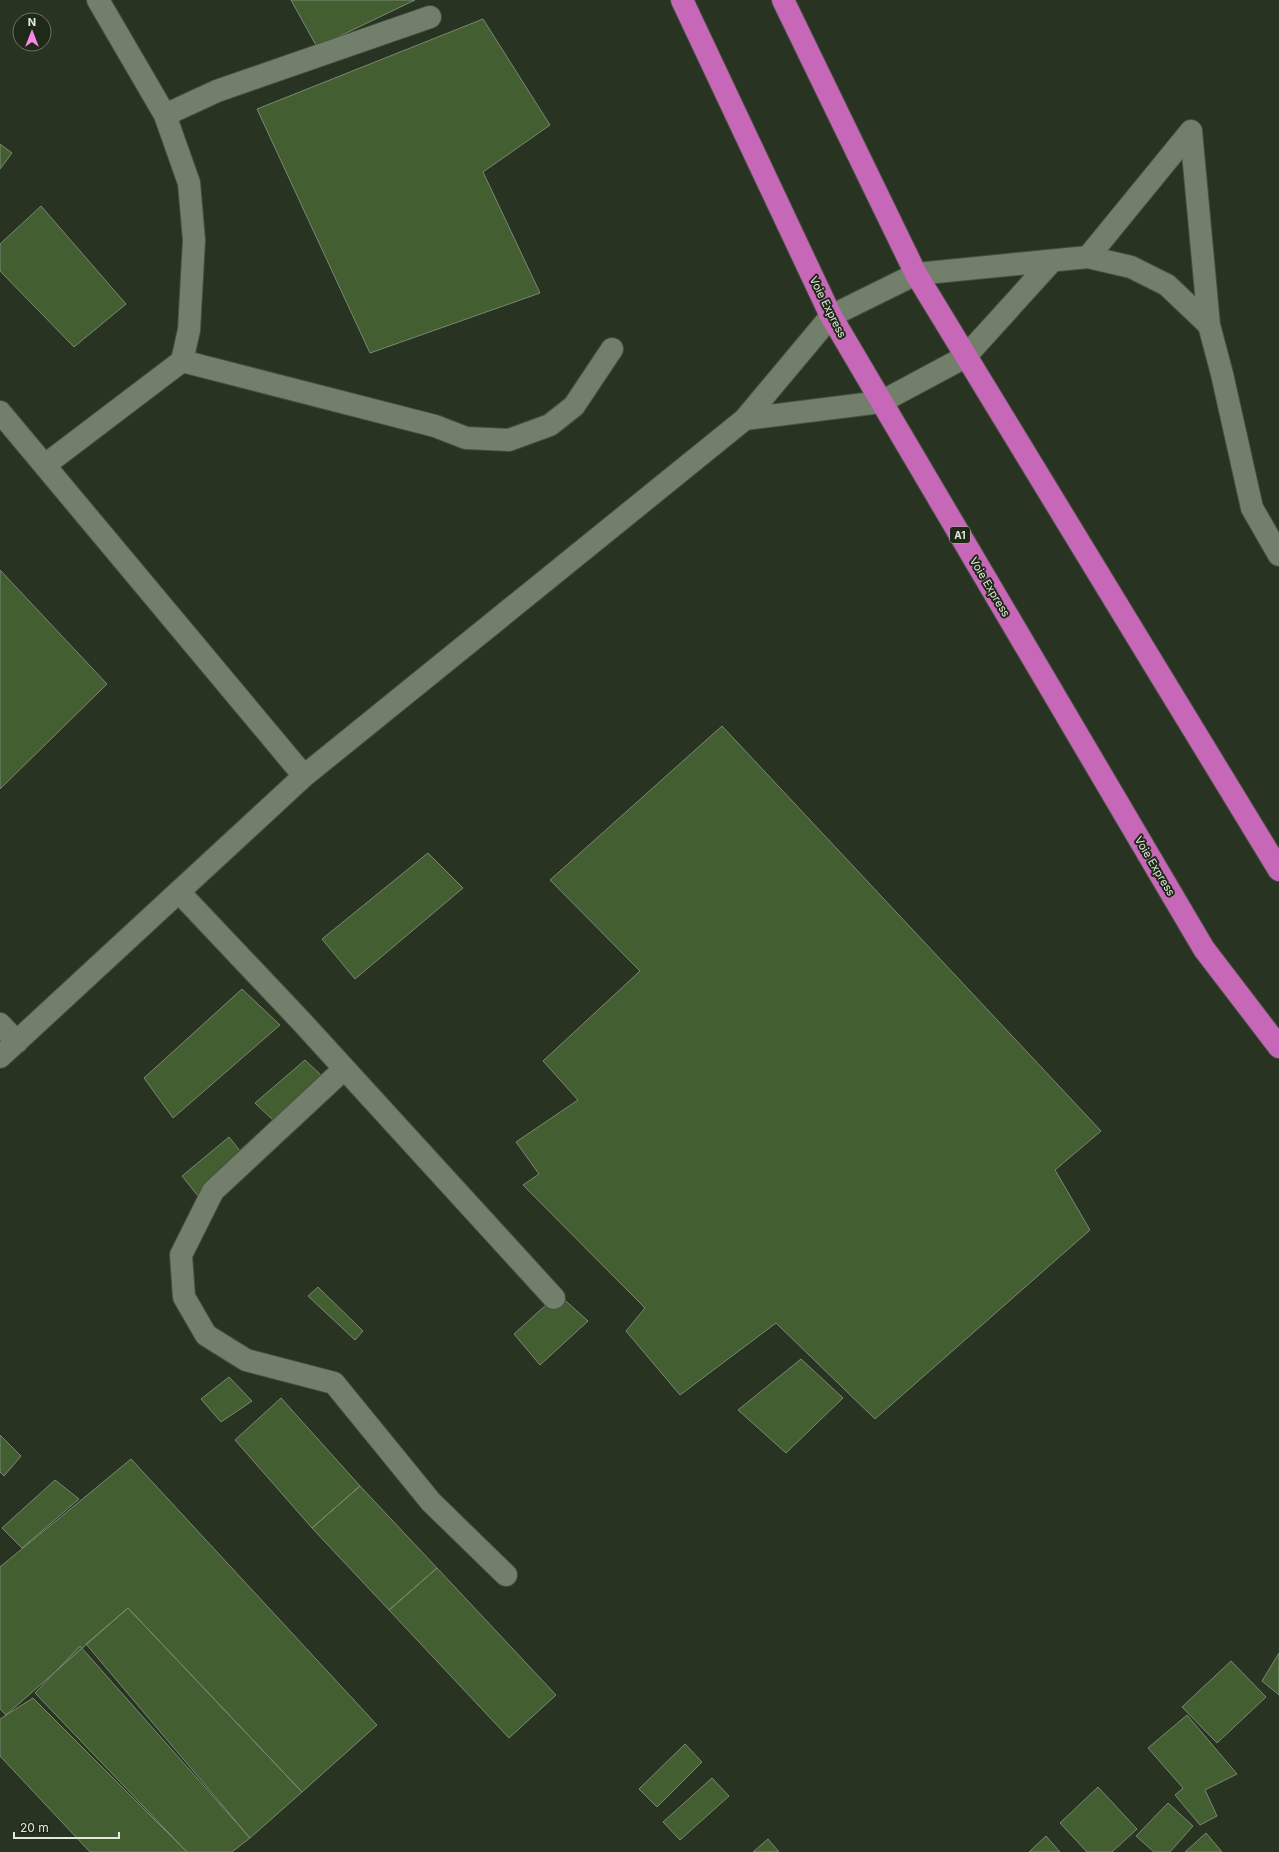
<svg xmlns="http://www.w3.org/2000/svg" width="1279" height="1852" viewBox="0 0 1279 1852" font-family="Inter,sans-serif">
  <rect width="100%" height="100%" fill="#283322"/>
  <!-- building -->
  <path fill="#435e31" stroke="#7b8874" d="M291,0H415L317,47Z
    M483,19L550,125L483,172L540,293L370,353L257,109Z
    M0,144L12,153L0,169Z
    M41,206L126,304L74,347L0,271V244Z
    M0,570L107,684L0,789Z
    M722,726L1101,1131L1055,1170L1090,1230L875,1419L776,1323L680,1395L626,1331L645,1308L523,1185L539,1174L516,1142L578,1100L543,1061L640,971L550,880Z
    M428,853L463,888L355,979L322,939Z
    M242,989L280,1025L173,1118L144,1078Z
    M305,1060L323,1077L274,1121L255,1103Z
    M229,1137L244,1156L198,1196L182,1176Z
    M318,1287L363,1331L355,1340L308,1296Z
    M558,1294L588,1321L540,1365L514,1334Z
    M801,1359L843,1398L786,1453L738,1410Z
    M229,1377L252,1401L221,1422L201,1399Z
    M281,1398L360,1486L312,1528L235,1440Z
    M0,1435L21,1456L4,1476L0,1472Z
    M131,1459L377,1725L302,1792L128,1608L6,1715L0,1709V1567Z
    M55,1480L79,1499L22,1548L2,1528Z
    M360,1486L437,1568L389,1610L312,1528Z
    M437,1568L556,1695L509,1738L389,1610Z
    M128,1608L302,1792L250,1838L86,1644Z
    M80,1646L250,1838L232,1852H187L35,1693Z
    M1279,1653V1695L1262,1681Z
    M1231,1661L1266,1697L1217,1743L1182,1707Z
    M33,1698L187,1852H90L0,1756V1719Z
    M1187,1715L1237,1774L1205,1790L1217,1816L1200,1825L1175,1795L1183,1788L1148,1748Z
    M685,1744L702,1762L657,1807L639,1789Z
    M712,1778L729,1796L680,1840L663,1822Z
    M1098,1787L1137,1829L1112,1852H1087L1060,1823Z
    M1168,1803L1193,1826L1170,1852H1154L1136,1836Z
    M1206,1833L1222,1852H1185Z
    M1046,1836L1060,1852H1029Z
    M768,1839L779,1852H753Z"/>
  <g fill="none" stroke-linecap="round" stroke-linejoin="round">
    <!-- minor casing -->
    <g stroke="#475041" stroke-width="24">
      <path id="minor" d="M165,115L217,91L430,17
        M1088,257L1191,131L1209,325L1222,374L1252,508L1279,555
        M182,361L435,426L466,438L509,440L550,425L574,406L612,349
        M0,412L304,776
        M745,419L881,402L965,357L1052,261
        M45,465L182,361L189,330L194,240L189,183L165,115L98,0
        M179,892L301,1021L554,1298
        M0,1024L17,1042
        M0,1057L304,776L745,419L831,316L916,274L1088,257L1131,267L1167,285L1209,325
        M344,1069L213,1191L181,1255L184,1297L206,1335L246,1360L334,1383L431,1502L506,1575"/>
    </g>
    <!-- highway casing -->
    <g stroke="#475041" stroke-width="24">
      <path id="highway" d="M682,0L831,316L1204,949L1279,1047
        M783,0L916,274L1279,870"/>
    </g>
    <!-- minor -->
    <use href="#minor" stroke="#727f6a" stroke-width="22"/>
    <!-- highway -->
    <use href="#highway" stroke="#c767b7" stroke-width="22"/>
  </g>
  <g text-anchor="middle" dominant-baseline="central" stroke-width="4" stroke-linejoin="round" paint-order="stroke">
    <!-- shield labels -->
    <rect fill="#1f2918" stroke="#a7afa2" stroke-width="1" x="950" y="527" width="20" height="16" rx="3"/>
    <g font-size="10" font-weight="bold" fill="#e1e8dd">
      <text x="960" y="535">A1</text>
    </g>
    <!-- street labels -->
    <g font-size="11" fill="#e1e8dd" stroke="#1f2918">
      <text transform="translate(828 307) rotate(63)">Voie Express</text>
      <text transform="translate(990 587) rotate(59)">Voie Express</text>
      <text transform="translate(1155 866) rotate(59)">Voie Express</text>
    </g>
  </g>
  <!-- north arrow -->
  <g transform="translate(32 32)"><circle r="19" fill="#1f2918" stroke="#6d7567"/>
  <path d="M0-3L7 15L0 10L-7 15Z" fill="#fa87e7"/>
  <text y="-6" font-size="11" font-weight="bold" text-anchor="middle" fill="#e1e8dd">N</text>
  </g>
  <!-- scale -->
  <path d="M14 1832v6h105v-6" fill="none" stroke="#e1e8dd" stroke-width="2"/>
  <text x="20" y="1832" font-size="12" fill="#e1e8dd" stroke="#1f2918" stroke-width="3" paint-order="stroke">20 m</text>
</svg>
